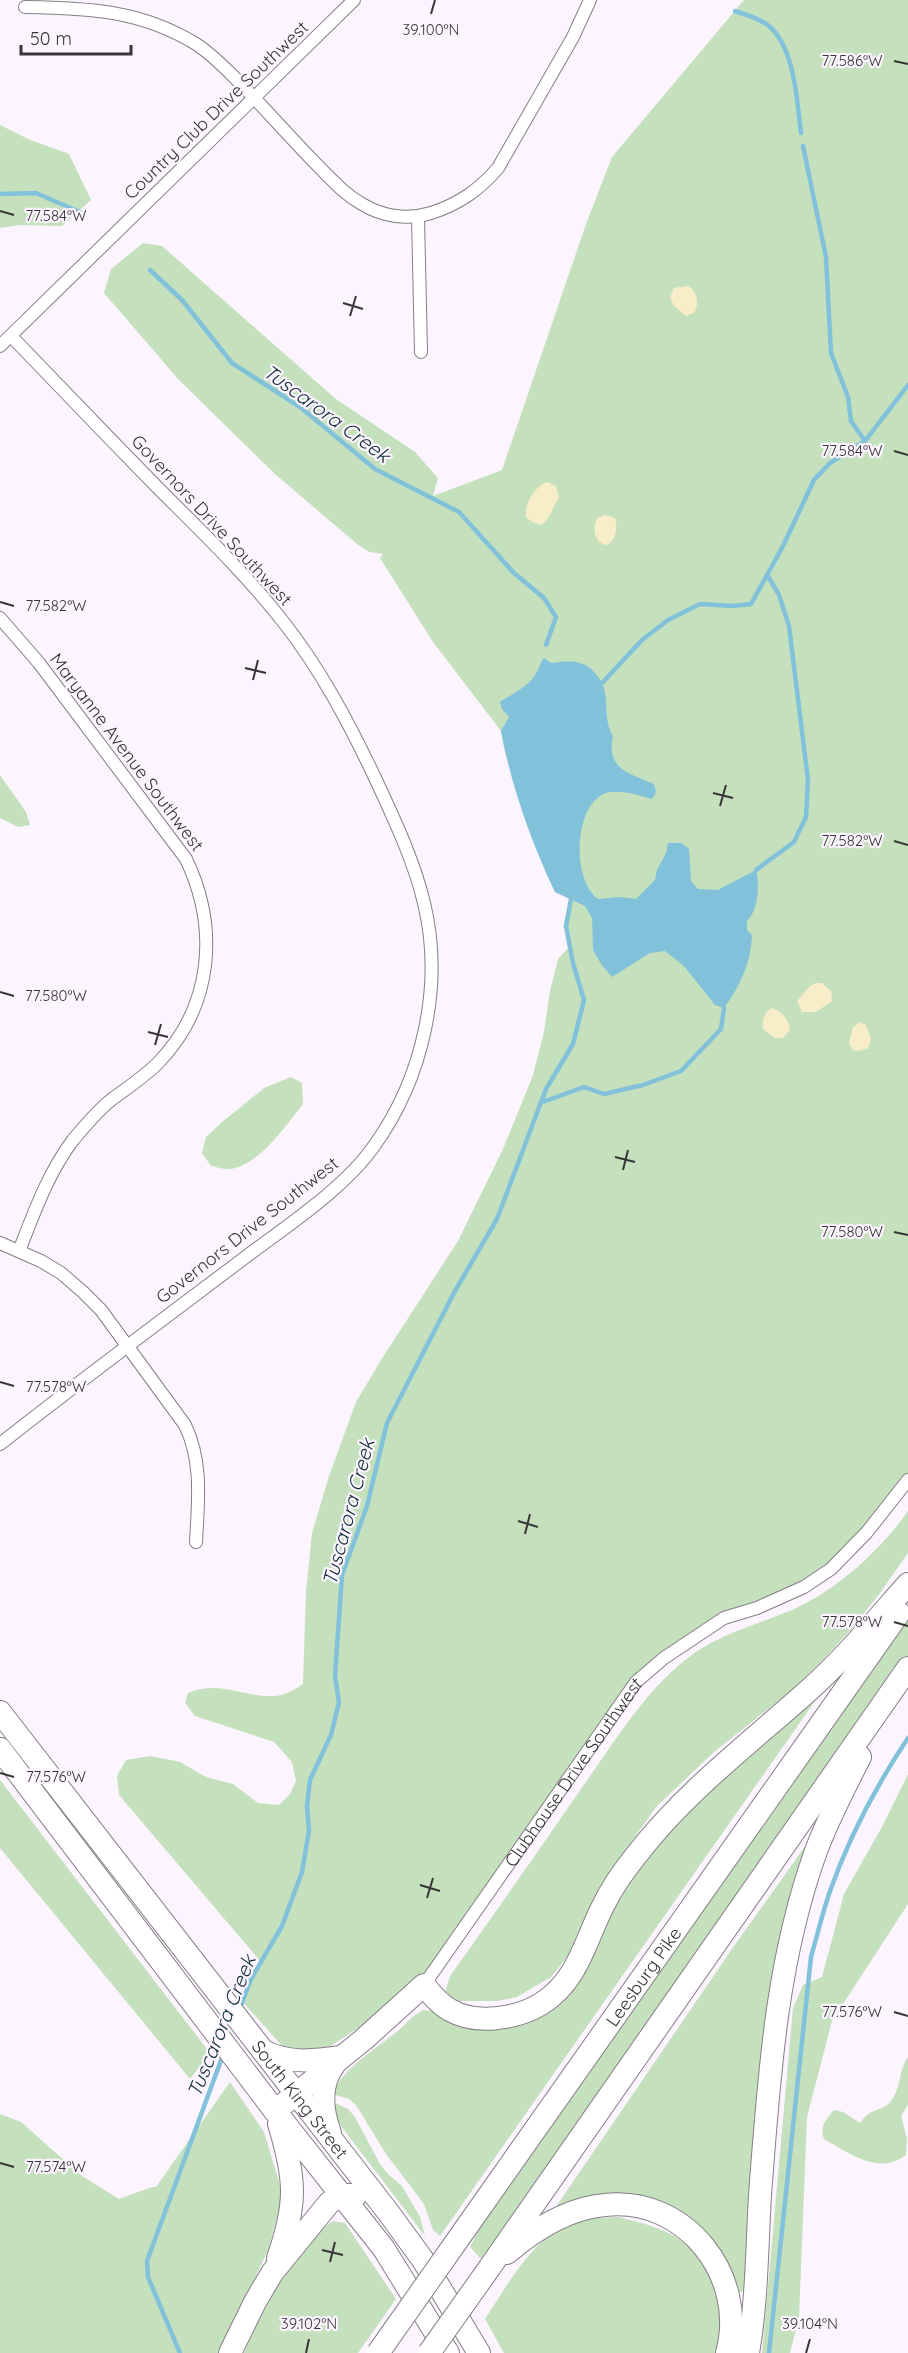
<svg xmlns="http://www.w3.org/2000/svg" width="908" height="2353" viewBox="0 0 908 2353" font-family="Quicksand,sans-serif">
  <rect width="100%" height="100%" fill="#fcf4fe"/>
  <!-- green -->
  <path fill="#c5e0bd" d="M744,0H908V1475L867,1532L804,1587L718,1622L664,1658L623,1700L424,1985L326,2049L310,2054L283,2047L242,2001L261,1962L119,1795L117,1776L126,1760L150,1756L180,1762L206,1777L233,1784L258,1803L279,1805L290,1794L296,1781L292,1762L274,1742L195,1716L185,1703L188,1693C219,1680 242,1697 273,1696C284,1696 294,1690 303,1684L306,1592L312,1533L329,1476L356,1402L381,1360L458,1241L503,1149L532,1078L544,1032L550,991L558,959L570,946L566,926L571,899L555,892L547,874L523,809L505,752L501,731L433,642L380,558L383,554L369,552L357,544L275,474L179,380L104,293L111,269L143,243L162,246L336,399L415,452L438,478L433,496L502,470L586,224L612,157Z
    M0,125L28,139L69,154L91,200L62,226L20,225L0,228Z
    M0,775L26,812L30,825L18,827L0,818Z
    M291,1077L302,1083L303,1104C286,1125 259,1166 230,1169C225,1170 217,1167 211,1166L202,1153L206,1137L221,1123L264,1088Z
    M908,1511V1553L880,1593L854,1626L823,1660L792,1690L714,1752L656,1807L610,1873L572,1951L551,1977L517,1997L498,2001H454L445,1992L450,1976C495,1913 539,1850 583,1786C614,1743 643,1694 685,1660C717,1634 756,1625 792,1610C838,1589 879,1552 908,1511Z
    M908,1614V1659L482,2260L470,2247L483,2222Z
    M820,1694L440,2236L433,2230L424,2204L386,2154L356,2105L349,2099L332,2094C343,2067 380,2047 401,2028C409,2021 413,2015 423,2010L521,2022L613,1905L660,1833Z
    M908,1774V1904L832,2021L807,2117L799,2318L790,2353H762L793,2008L803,1985L822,1977L844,1894L883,1825Z
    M0,1780L210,2053L190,2079L0,1848Z
    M828,1814L809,1861L745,2291L735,2293L679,2219L553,2211L734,1946Z
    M908,2057V2105L901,2116L907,2139L906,2155C879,2176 849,2153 824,2139C819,2127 826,2119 834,2110L843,2112L860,2123C872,2105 883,2114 893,2098C901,2086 899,2069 908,2057Z
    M230,2082L264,2132L280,2185V2206L269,2248L220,2353H0V2114L21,2122L82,2176L119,2199L152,2187H156Z
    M335,2103L348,2109L355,2117L380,2164L388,2174L402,2186L420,2217L425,2236L334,2117Z
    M618,2217C676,2230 712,2247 722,2312C724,2324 719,2340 718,2353H504L485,2319C508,2285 534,2234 576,2221C590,2217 604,2218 618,2217Z
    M333,2221L345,2223L396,2299L358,2353H244C261,2313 296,2244 333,2221Z"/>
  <!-- sand -->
  <path fill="#f7edc8" d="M688,286C697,291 700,303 694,313L686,316L674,306L670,297L674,288Z
    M547,482L556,486L559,498C553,506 550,520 541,525L532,522L526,517C524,505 535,486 547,482Z
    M605,515L615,518C618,527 616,542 606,545C594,542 592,528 597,518Z
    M816,983H822L831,991L832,1001L816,1012H802L797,1001L810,986Z
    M772,1008C782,1011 789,1020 790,1030L783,1038H775L763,1029C762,1020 764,1012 772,1008Z
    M860,1022L866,1025L871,1039L868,1048L859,1051L853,1050L849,1043L853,1027Z"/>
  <!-- water -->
  <path fill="#81c1d9" d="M544,658L551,663C568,661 582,659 595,673C614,694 600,714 613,736C606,770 629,773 654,784L656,792L652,799C640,795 618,789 606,793C574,804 571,879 598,899L620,897L636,899L655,880L657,870L666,853L668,843H681L689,849L691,881L698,889L718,890L756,870C760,885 758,911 747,921V930L752,935C751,963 740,986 724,1008L715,1005L684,966L665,951L650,953L612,977L601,964L593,950L592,918L585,906L555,892C531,842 511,785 501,731L509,717L502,709L500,702C512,694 528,687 535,675C539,670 539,664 544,658Z"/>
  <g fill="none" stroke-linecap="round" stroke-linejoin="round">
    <!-- stream -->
    <path stroke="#81c1d9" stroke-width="4.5" d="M735,11C747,15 759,18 769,26C795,48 797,102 801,133
      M803,146L826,257L831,353L848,397L851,421L865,441
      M0,194L36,193L82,213
      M150,270L182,300L232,363L300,407L375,469L459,512L514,573L544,598L556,617L546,645
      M603,682L642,640L668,620L700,604L733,606L751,604L783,546L814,480L830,463L865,441L908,385
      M756,870L794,842L806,817L808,780L789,626L779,595L768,576
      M540,1103L584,1087L604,1094L643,1085L681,1071L721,1029L724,1008
      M240,2008L251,1979L282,1926L302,1872L309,1831L307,1806L310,1780L331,1735L339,1702L335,1676L342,1575L367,1506L387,1423L455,1291L497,1219L546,1089L573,1044L584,1000L573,963L566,926L571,899
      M180,2353L148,2277L147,2261L223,2055
      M769,2353L811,1957C817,1936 822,1915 829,1894C848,1839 876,1786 908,1738"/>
    <!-- street casing -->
    <g stroke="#867e87" stroke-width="14">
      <g id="street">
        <path d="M25,7C87,8 141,10 196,44C212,54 226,69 240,83C268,112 295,143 324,172C336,184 347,196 362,204C383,217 408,220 431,213C459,204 479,190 498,168L573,37L590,0"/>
        <path d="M418,217L421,352"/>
        <path d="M0,346L354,0"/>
        <path d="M0,618L39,663L186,859C219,928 213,1006 158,1063C144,1077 127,1088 111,1100C97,1111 85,1126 73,1140C48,1173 34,1213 19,1251"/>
        <path d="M0,1243L41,1261L61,1273L83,1292L101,1310L185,1425C203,1462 198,1502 196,1542"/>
        <path d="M0,1444C80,1381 162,1320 243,1259C285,1227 344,1189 374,1146C423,1078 444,985 424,903C414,861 395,821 377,782C350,725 321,669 281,619C244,572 200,530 157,487C108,437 59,386 11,336"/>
        <path id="s1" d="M424,1985L636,1682L664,1658L724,1618L757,1608L804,1587L831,1569L867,1532L908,1480"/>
      </g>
    </g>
    <!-- highway casing -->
    <g stroke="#867e87" stroke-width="24">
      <g id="highway">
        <path id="s2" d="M0,1712L388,2212L423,2260L479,2353"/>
        <path d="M0,1749L275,2111L384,2249L448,2353"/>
        <path d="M263,2051C290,2064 313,2061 341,2057"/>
        <path d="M275,2111L363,2040L424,1985C431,1994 439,2004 450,2010C476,2025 516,2019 541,2004C578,1981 585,1941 603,1906C612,1887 625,1869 638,1853C687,1790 750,1743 809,1690C845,1658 876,1620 908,1584"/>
        <path d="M330,2133C322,2111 319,2085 334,2065"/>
        <path id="s3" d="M468,2225L899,1613"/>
        <path d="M507,2253C535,2229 568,2208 605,2205C686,2196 748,2277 727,2353"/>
        <path d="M278,2258C297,2204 296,2179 279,2124"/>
        <path d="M490,2267L908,1668"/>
        <path d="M230,2353L255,2302L272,2273L329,2203L341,2195H356"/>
        <path d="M748,2353C757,2301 757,2247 760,2195C769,2078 776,1962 816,1851C828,1819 844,1788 860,1757"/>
      </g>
    </g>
    <!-- street -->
    <use href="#street" stroke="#fff" stroke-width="12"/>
    <!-- highway -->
    <use href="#highway" stroke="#fff" stroke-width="22"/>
    <!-- highway-bridge casing -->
    <g stroke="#867e87" stroke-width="24" stroke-linecap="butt">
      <path id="highway-bridge" d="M378,2353L468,2225
        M429,2353L490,2267"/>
    </g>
    <!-- highway-bridge -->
    <use href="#highway-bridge" stroke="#fff" stroke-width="22"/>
  </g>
  <!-- ticks -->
  <path fill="none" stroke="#383539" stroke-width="2" d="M431,14L435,0M894,61L908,64M0,211L14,215M343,303L363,309M350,316L356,296M894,451L908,455M0,602L14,606M245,668L266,673M253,680L258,660M713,793L733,798M720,806L726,785M894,841L908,845M0,992L14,996M148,1032L168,1037M155,1045L161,1024M615,1157L635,1162M623,1170L628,1150M894,1232L908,1235M0,1382L14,1386M518,1521L538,1527M525,1534L530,1514M894,1622L908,1626M0,1773L14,1777M420,1885L440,1891M427,1898L433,1878M894,2012L908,2016M0,2163L14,2167M322,2250L343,2255M330,2262L335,2242M306,2353L309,2339M806,2353L810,2339"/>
  <g text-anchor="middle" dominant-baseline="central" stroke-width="4.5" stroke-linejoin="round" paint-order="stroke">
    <!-- street labels -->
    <g font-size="18" fill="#383539" stroke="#fcf4fe">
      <text transform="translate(216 110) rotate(-44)">Country Club Drive Southwest</text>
      <text transform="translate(212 520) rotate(47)">Governors Drive Southwest</text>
      <text transform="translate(127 752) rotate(53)">Maryanne Avenue Southwest</text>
      <text transform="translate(247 1230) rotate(-38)">Governors Drive Southwest</text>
      <text stroke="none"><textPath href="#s1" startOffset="260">Clubhouse Drive Southwest</textPath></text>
      <text stroke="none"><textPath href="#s3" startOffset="304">Leesburg Pike</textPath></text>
      <text stroke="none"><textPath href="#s2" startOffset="490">South King Street</textPath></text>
    </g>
    <!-- water labels -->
    <g font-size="20" font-style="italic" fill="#0f2f39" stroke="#fcf4fe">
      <text transform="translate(327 413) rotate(36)">Tuscarora Creek</text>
      <text transform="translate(348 1512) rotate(-75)">Tuscarora Creek</text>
      <text transform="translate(221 2026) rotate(-68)">Tuscarora Creek</text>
    </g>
  </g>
  <g font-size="15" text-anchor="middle" fill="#383539" stroke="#fcf4fe" stroke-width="4.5" stroke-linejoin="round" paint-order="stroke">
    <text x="431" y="35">39.100°N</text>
    <text x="852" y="66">77.586°W</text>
    <text x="56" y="221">77.584°W</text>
    <text x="852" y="456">77.584°W</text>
    <text x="56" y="611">77.582°W</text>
    <text x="852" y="846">77.582°W</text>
    <text x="56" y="1001">77.580°W</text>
    <text x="852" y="1237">77.580°W</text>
    <text x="56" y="1392">77.578°W</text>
    <text x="852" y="1627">77.578°W</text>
    <text x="56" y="1782">77.576°W</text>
    <text x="852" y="2017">77.576°W</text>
    <text x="56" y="2172">77.574°W</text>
    <text x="309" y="2329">39.102°N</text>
    <text x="810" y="2329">39.104°N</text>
  </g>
  <!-- scale -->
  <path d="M21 45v9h110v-9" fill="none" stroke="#383539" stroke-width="3"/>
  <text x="30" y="45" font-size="18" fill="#383539" stroke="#fcf4fe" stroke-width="4.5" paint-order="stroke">50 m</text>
</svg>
